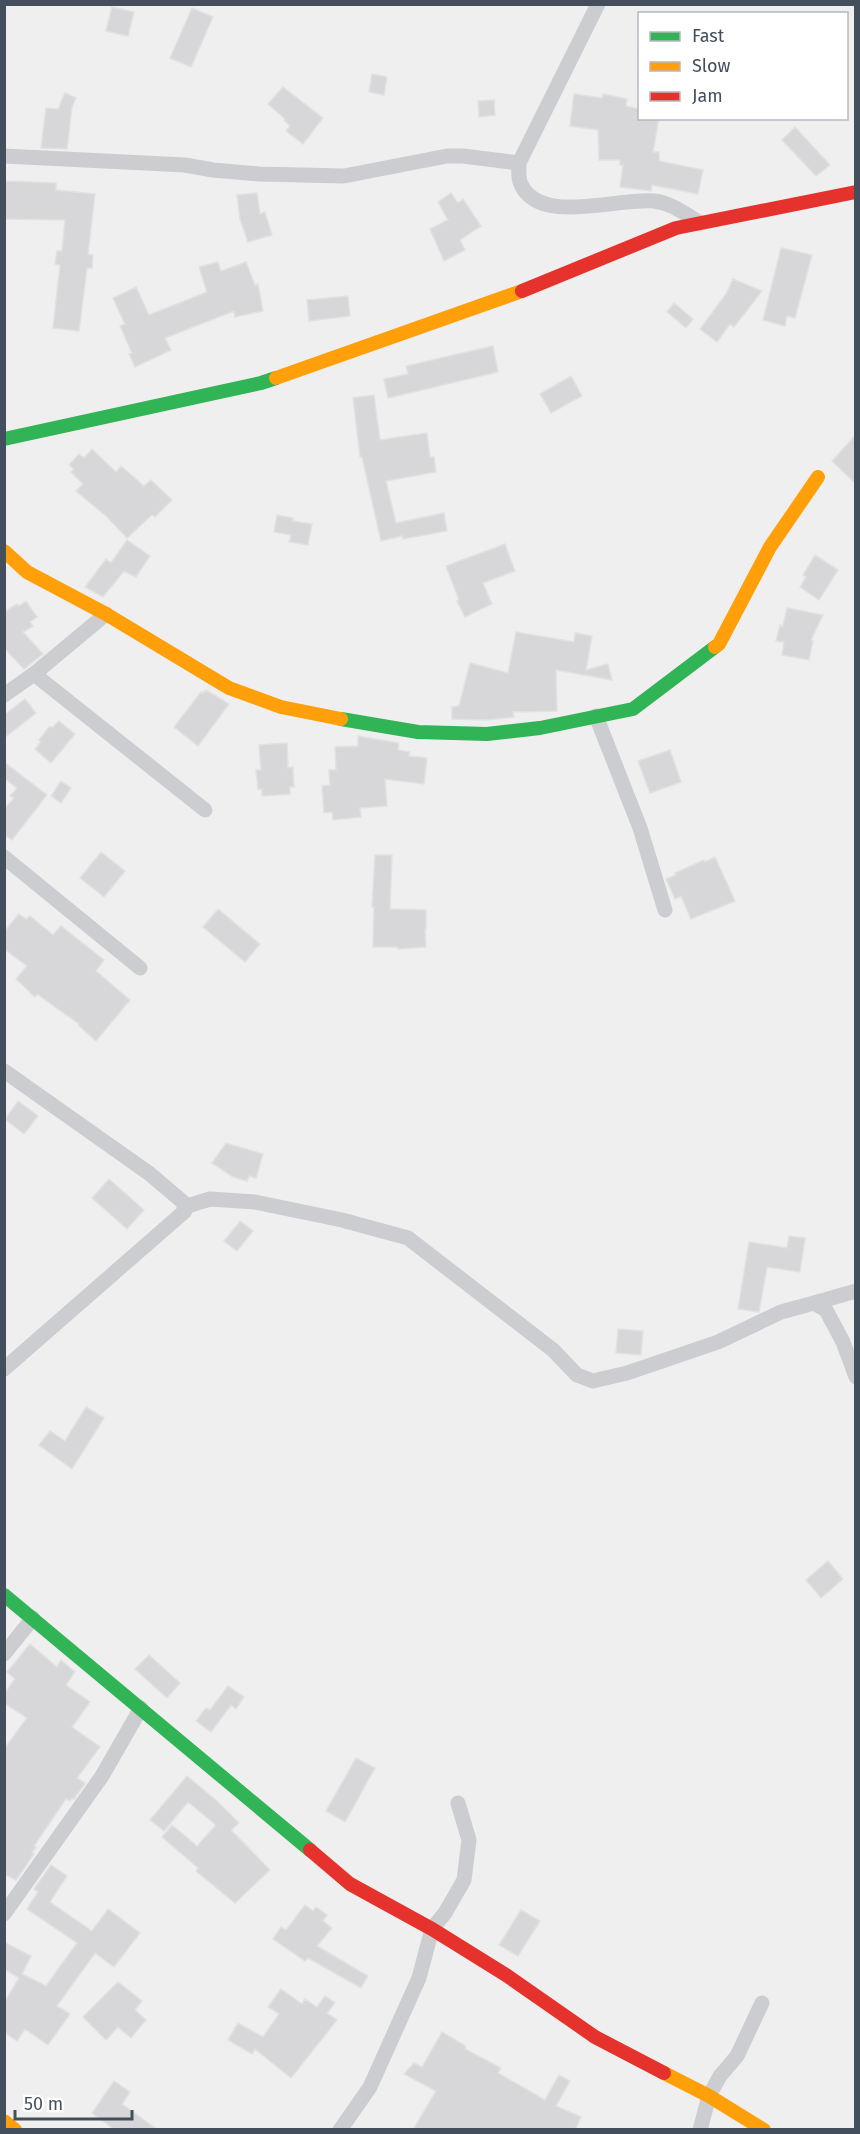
<svg xmlns="http://www.w3.org/2000/svg" width="860" height="2134" viewBox="0 0 860 2134" font-family="'Fira Sans',sans-serif">
  <rect width="100%" height="100%" fill="#f0efef"/>
  <!-- building -->
  <path fill="#d7d7d9" stroke="#e1e1e2" stroke-width="1.5" d="M112,7L134,12L128,36L106,31Z
    M192,8L213,17L191,67L170,58Z
    M372,74L387,77L384,95L369,92Z
    M283,87L323,118L303,144L286,131L290,126L284,120L285,119L268,104Z
    M65,93L76,98L72,107L67,149L41,148L46,108L58,109Z
    M574,94L602,98L603,94L627,99L626,106L639,109V118H659L653,152H659V161L703,170L698,194L652,185L651,191L620,187L623,165H620V160H599L598,130L570,126Z
    M494,100L495,115L479,117L478,101Z
    M795,127L830,165L816,176L782,140Z
    M4,181L56,183V190L95,194L88,254L93,255L92,268H87L79,331L53,328L60,265L55,264L57,251H62L65,220L4,219Z
    M257,193L260,214L265,212L272,235L248,242L240,219L237,195Z
    M451,193L458,203L463,199L481,226L460,240L465,250L444,261L430,229L448,220L438,202Z
    M781,248L812,255L795,318L787,316L785,326L763,320Z
    M218,262L221,271L246,262L255,285L258,284L263,311L235,317L234,311L165,338L171,350L135,367L129,354L132,353L120,326L125,324L113,298L136,287L149,315L207,292L199,267Z
    M733,279L762,291L734,327L730,324L717,342L700,329L726,294Z
    M348,296L350,316L309,321L307,300Z
    M674,303L693,319L686,328L667,312Z
    M493,346L498,372L388,398L384,379L408,374L406,366Z
    M571,376L582,396L551,413L540,394Z
    M374,395L380,440L427,433L430,457H434L436,472L386,481L396,523L444,513L447,531L403,539L402,536L381,541L362,457H360L353,398Z
    M855,436V483L832,461Z
    M92,449L116,472L121,466L144,486L151,480L172,500L155,517L152,515L127,538L107,517L76,491L83,484L71,472L74,469L69,465L79,454L84,458Z
    M277,515L293,518L292,521L312,524L308,545L289,542L291,535L274,532Z
    M127,540L150,556L136,577L124,571L103,597L85,587L106,559L111,563Z
    M505,544L515,571L483,583L492,604L465,617L457,601L459,600L446,566Z
    M815,555L838,570L819,600L800,587L806,577L803,575Z
    M26,601L37,617L30,622L33,626L23,632L43,654L24,669L4,648V612L17,604L19,606Z
    M787,608L823,615L811,640L813,641L809,660L782,655L784,642L776,641L780,625L783,626Z
    M516,632L574,642L575,633L592,636L586,670L608,664L612,680L556,670L557,711L513,712L514,717L486,720L452,719V707L459,706L470,663L508,673Z
    M206,690L229,704L198,746L174,727L201,692L203,693Z
    M25,699L36,713L4,738V715Z
    M59,721L75,734L51,763L35,749L41,742L39,740L49,727H53Z
    M358,736L399,743L398,750L410,752L409,756L427,758L424,784L385,779L387,806L360,808L361,817L333,820L332,812L324,813L322,786L330,785L329,770H336L335,747L358,746Z
    M287,743L288,768L293,767L294,787H290V794L262,796V789H258L256,770H261L259,745Z
    M670,750L681,782L650,793L638,761Z
    M4,762L47,795L12,840L4,834V809L14,798L10,796L17,788L4,778Z
    M61,781L71,788L61,803L51,796Z
    M101,852L125,871L104,897L80,878Z
    M375,855H392L390,909L426,910V929H425L426,947L398,949V947H373L374,907H372Z
    M715,857L735,901L691,919L681,896L675,899L666,879L676,875L675,873L704,860L705,862Z
    M218,909L260,944L245,962L203,927Z
    M19,914L26,919L30,916L53,935L61,926L104,960L96,971L130,1000L96,1041L78,1025L79,1024L37,994L35,997L16,979L27,966L4,949V932Z
    M18,1101L38,1116L24,1134L5,1119Z
    M226,1143L263,1154L256,1178L249,1176L247,1181L233,1177L212,1163Z
    M109,1179L144,1210L127,1229L92,1198Z
    M240,1221L253,1231L237,1251L224,1241Z
    M789,1236L805,1238L800,1272L767,1267L759,1312L738,1309L749,1242L787,1248Z
    M618,1329L643,1331L641,1355L616,1353Z
    M86,1407L104,1418L72,1469L39,1445L50,1431L65,1441Z
    M828,1561L843,1579L821,1598L806,1580Z
    M30,1644L57,1667L61,1660L75,1672L66,1685L90,1702L72,1727L100,1747L77,1778L85,1783L83,1786L74,1799L72,1798L70,1801L66,1799L34,1846L36,1847L32,1853L34,1854L16,1880L4,1874V1749L27,1718L4,1703V1694L15,1679L7,1672Z
    M149,1655L180,1683L167,1698L135,1669Z
    M228,1686L244,1697L236,1709L231,1705L211,1732L196,1721L206,1708L210,1710Z
    M356,1758L375,1768L345,1822L326,1811Z
    M187,1776L217,1801L239,1823L231,1830L270,1870L235,1903L196,1871L198,1868L162,1837L172,1825L197,1846L216,1825L188,1802L164,1831L150,1820Z
    M51,1865L67,1876L50,1902L92,1931L108,1909L140,1933L114,1967L95,1953L57,2006L70,2014L48,2045L25,2029L17,2041L4,2032V2003L19,1978L4,1969V1942L31,1956L22,1974L46,1986L77,1943L27,1909L38,1892L34,1889Z
    M305,1905L313,1911L316,1907L327,1915L323,1921L332,1928L317,1946L368,1976L361,1988L308,1958L305,1961L273,1939L281,1927L286,1930Z
    M521,1910L540,1921L518,1956L499,1945Z
    M118,1982L142,2001L135,2010L146,2020L131,2038L118,2027L106,2040L83,2017Z
    M281,1989L302,2004L305,1999L317,2007L325,1996L335,2003L327,2013L337,2020L291,2078L255,2049L252,2054L228,2040L238,2023L263,2037L279,2014L268,2007Z
    M442,2032L466,2046L465,2049L501,2068L498,2073L545,2100L559,2075L570,2081L556,2106L581,2117L575,2130H413L436,2091L404,2074L414,2063L422,2067Z
    M114,2081L130,2092L122,2104L158,2130H115L92,2113Z"/>
  <g fill="none" stroke-linecap="round" stroke-linejoin="round">
    <!-- street -->
    <path stroke="#cbcdd0" stroke-width="15" d="M598,4L519,163C519,169 518,176 520,182C537,227 618,197 654,201C672,203 685,214 700,223
      M4,156L185,165L213,170L259,174L344,176L447,156H463L519,163
      M34,674L205,810
      M4,695L34,674L106,614
      M596,716L640,828L665,910
      M4,857L140,968
      M4,1071L150,1174L184,1203L185,1211L4,1369
      M184,1207L210,1199L255,1202L342,1220L408,1238L553,1350L577,1375L593,1381L627,1373L718,1342L781,1312L814,1303L826,1310L843,1342L856,1377
      M814,1303L856,1291
      M4,1654L33,1618
      M4,1914L102,1776L141,1708
      M340,2130L370,2087L419,1978L432,1929L445,1913L464,1880L469,1840L458,1803
      M700,2130L709,2096L720,2076L737,2056L762,2003"/>
    <!-- fast -->
    <path stroke="#30b455" stroke-width="14" d="M4,439L261,383L276,378
      M341,719L418,732L487,734L540,728L633,709L715,647
      M4,1595L310,1850"/>
    <!-- slow -->
    <path stroke="#ff9f0a" stroke-width="14" d="M276,378L522,291
      M4,551L27,572L106,614L229,688L281,707L341,719
      M715,647L719,644L770,547L818,477
      M664,2073L709,2096L764,2130
      M4,2121L15,2130"/>
    <!-- jam -->
    <path stroke="#e5322d" stroke-width="14" d="M522,291L676,228L856,192
      M310,1850L350,1884L432,1929L506,1975L595,2037L664,2073"/>
  </g>
  <!-- border -->
  <rect width="860" height="2134" fill="none" stroke="#444f5e" stroke-width="12"/>
  <!-- legend -->
  <rect x="638" y="12" width="210" height="108" fill="#ffffff" stroke="#b4b9bf" stroke-width="1.5"/>
  <rect x="650" y="32" width="30" height="9" fill="#30b455" stroke="#b4b9bf" stroke-width="1.5"/>
  <text x="692" y="42" font-size="18" fill="#444f5e">Fast</text>
  <rect x="650" y="62" width="30" height="9" fill="#ff9f0a" stroke="#b4b9bf" stroke-width="1.5"/>
  <text x="692" y="72" font-size="18" fill="#444f5e">Slow</text>
  <rect x="650" y="92" width="30" height="9" fill="#e5322d" stroke="#b4b9bf" stroke-width="1.5"/>
  <text x="692" y="102" font-size="18" fill="#444f5e">Jam</text>
  <!-- scale -->
  <path d="M15 2110v9h117v-9" fill="none" stroke="#444f5e" stroke-width="3"/>
  <text x="24" y="2110" font-size="18" fill="#444f5e" stroke="#ffffff" stroke-width="4.5" paint-order="stroke">50 m</text>
</svg>
